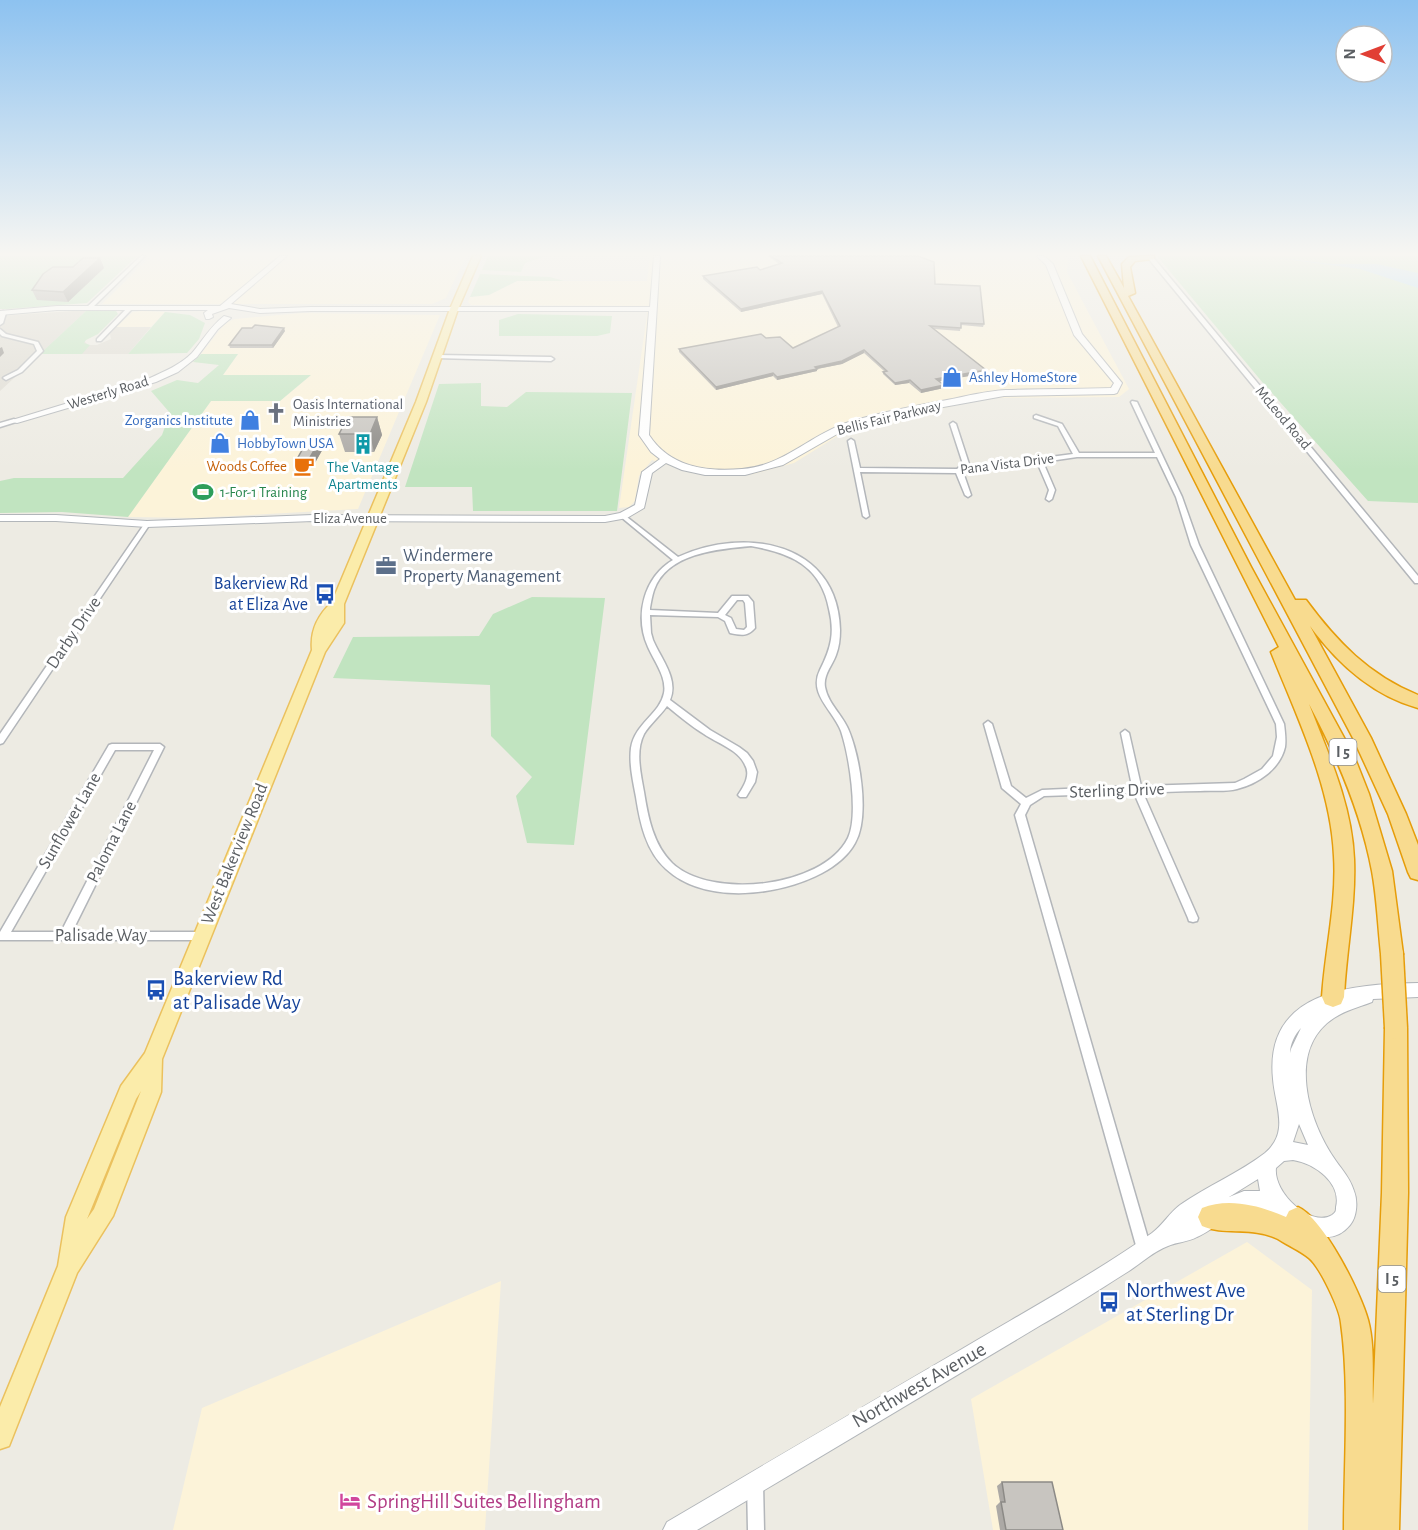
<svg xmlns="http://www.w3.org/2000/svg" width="1418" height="1530" viewBox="0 0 1418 1530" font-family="'Alegreya Sans',sans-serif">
  <rect width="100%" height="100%" fill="#edebe3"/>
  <!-- commercial -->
  <path fill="#fcf3d9" d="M151,256H466L446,298L432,304H102Z
    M650,256H1063L1068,260L1067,272L1129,389L1119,397L989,398L861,427L836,437L794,463L754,474L730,476L697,474L652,460L639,476L635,501L629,507L619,508L647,315L646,306L471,305L468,302L470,297L489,295L517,281H647Z
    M133,312L142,311L165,312L151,327H116Z
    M302,313L440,315L358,509L196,518L128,517L211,401H280L310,376L223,375L238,354H201L225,323L235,319Z
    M1247,1242L1312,1290L1308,1530H993L971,1399Z
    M501,1281L485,1530H173L202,1408Z"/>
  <!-- education -->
  <path fill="#dddad1" d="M87,310L54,341H84L88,345H97L111,339L110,334L116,327H151L128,354H40L0,391V316Z"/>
  <!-- green -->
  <path fill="#c1e4c0" d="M0,256H137L87,303L7,309H0Z
    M488,256H546L525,263L521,272L482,270Z
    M1157,256H1418V503L1368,501L1263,383Z
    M480,274L550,277L564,281H517L489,295L470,297Z
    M87,310L116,311L118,314L98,334L86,340L84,343L90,345L82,354H40Z
    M165,312L190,315L205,323L199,339L187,353L128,354Z
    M518,314L612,316L610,333L597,336H499V320Z
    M201,354H238L223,375H311L280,401H211L128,517L62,512L0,513V481L14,478H123L162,435L170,413L151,391L177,380L198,383L219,365L193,362Z
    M481,383V406L507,407L526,392L632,393L617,511H473L472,487H405L439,384Z
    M532,597L605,598L574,845L527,843L516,796L532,777L491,736L490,685L333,678L353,637L479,636L493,614Z"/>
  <!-- water -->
  <path fill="#a5d7fb" d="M1262,256L1332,264H1377L1418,273V288L1360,269Z"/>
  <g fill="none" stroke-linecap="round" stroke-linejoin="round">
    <!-- street casing -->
    <g stroke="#b3b6ba" stroke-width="3">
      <path id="street" d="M141,256H145L91,309H87V307Z
        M1148,256H1152L1418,576V583H1415L1148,258Z
        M128,307L133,308L101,341H97V339Z
        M3,311L6,313L3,323L0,325V314Z
        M0,329L6,334L38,342L43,351L22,372L6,380L3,378L4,377L18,370L37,351L34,344L2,336L0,334Z
        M438,355L551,357L554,359L551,361L436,358V356Z
        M1132,401L1137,402L1182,497L1199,545L1284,724C1285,732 1286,740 1285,747C1280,769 1258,784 1237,789C1226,792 1212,790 1200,791C1181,791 1162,792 1143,793L1198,918L1197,921L1193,922L1189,921L1188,918L1134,793L1044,796L1030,805L1025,815L1151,1249L1149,1254L1144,1256L1139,1254L1137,1249L1015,815L1021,804L1002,788L984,724L988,721L992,724L1011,786L1026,798L1042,790L1132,786L1121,733L1125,730L1129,733L1141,786L1235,783L1244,779L1262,769L1273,756L1277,737L1276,724L1191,545L1176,497L1157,457H1077L1043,462L1055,490L1052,499L1049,501L1046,499L1049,490L1037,462L963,472L971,495L968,497L965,495L956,473L860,472L869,516L866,518L863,516L848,441L851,439L854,441L860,468L957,469L963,464L950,424L953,422L956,424L969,464L965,468L1073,454L1058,426L1034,418V416L1036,415L1062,424L1079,453H1155L1131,402Z
        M14,419L17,421L16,422L0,427V423Z
        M623,514L678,557C745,526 838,542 840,630C840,639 839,647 836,655C832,666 823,675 825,687C828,704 843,715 849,731C860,758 870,817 855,843C848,856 835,866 822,873C779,896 705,905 666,869C646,851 640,823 636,797C633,781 629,764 631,748C635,723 660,714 664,693C667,677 654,661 648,647C634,616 644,577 673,560L621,517V515ZM751,546C791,553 821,566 829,609C835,633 831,648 820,670C808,694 833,710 841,731C849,755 859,815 848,838C823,888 711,900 672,863C653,844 648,817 644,792C641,775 635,751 644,734C650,724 660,716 667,706C679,716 691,726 704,734C717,743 739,750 745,765C751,775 744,786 738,795L740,797H746L755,782L757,772L753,761L747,753L739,747L710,730L670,700C679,679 661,659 653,640L651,633L650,615L718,617L725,621L730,633C741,635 747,637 755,628L753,602L748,596H732L718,613L650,610V608C651,602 652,596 654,590C667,553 718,549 751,546ZM737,600H743L745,603L747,627L744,630L736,629L731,618L725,615Z
        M147,522L150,524L3,743L0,744V734L145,523Z
        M112,744H160L164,747L72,932H202L206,933L207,936L206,939L202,940H0V932L109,745ZM115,750H154L61,932H11Z
        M755,1475L760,1478L763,1483L764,1530H748L747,1483L750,1478Z"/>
    </g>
    <!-- secondary casing -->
    <g stroke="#b2b6ba" stroke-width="2">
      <path id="secondary" d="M280,256H287L231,304L260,309L311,307H650L654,256H660L649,435C670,467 705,472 742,469C784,466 811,434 849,422C881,412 914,406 947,400C967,396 986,391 1006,390C1041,389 1076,389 1111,388L1114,383L1074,335L1046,265L1037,256H1044L1053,264L1082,334L1122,383L1117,393L1114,394L1004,396L894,416L846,429L783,465L745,475H705L682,470L666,463L652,473L644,508L627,518L605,522L313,521L147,527L56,521H0V515H56L147,521L313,515L605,516L620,513L635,505L642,472L660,459L651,452L639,435L649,311H311L260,313L229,308L212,314L213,317L209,319H206L204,313L208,310H57L0,315V311L57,306H220Z
        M224,316L231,318L218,329L197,357L178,372L156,382L17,423L9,421L150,378C165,371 180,365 192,353C203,340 210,327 224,316Z
        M1418,983V997L1373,999L1372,1002C1359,1007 1346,1010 1334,1018C1286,1049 1308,1122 1336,1161C1343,1171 1350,1178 1354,1191C1358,1201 1357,1217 1350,1225C1323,1258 1284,1213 1256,1210C1235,1207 1216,1229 1197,1237C1188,1242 1177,1242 1168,1246C1154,1251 1141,1263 1129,1271C1100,1289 1071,1308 1041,1325C927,1393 812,1462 697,1530H663L667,1522C765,1464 863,1406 962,1349C1026,1311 1092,1275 1152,1233C1163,1225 1170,1212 1180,1205C1207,1186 1239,1173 1265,1153C1290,1132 1275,1106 1273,1079C1264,990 1353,984 1418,983ZM1301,1028L1291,1049L1290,1053C1290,1044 1295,1034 1301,1028ZM1299,1124L1308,1145L1293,1142ZM1293,1160C1314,1163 1342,1183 1336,1207C1336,1211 1336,1212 1332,1215C1311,1228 1273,1193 1276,1168L1284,1161ZM1258,1179L1260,1191H1244L1229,1197Z"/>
    </g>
    <!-- primary casing -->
    <g stroke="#ebc15e" stroke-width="3">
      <path id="primary" d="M473,256H481L458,309L426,402L344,604V623L325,652L162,1059L161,1092L113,1216L77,1273L9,1446L0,1449V1407L58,1266L66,1217L121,1086L145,1053L312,650C310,630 318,615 332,602L416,402L450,309ZM141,1091L94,1209L87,1219L136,1099Z"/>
    </g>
    <!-- highway casing -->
    <g stroke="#e69d0a" stroke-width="3">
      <path id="highway" d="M1081,256H1090L1251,567L1354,756L1369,794L1392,871L1403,954L1400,960L1392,963L1384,960L1381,954C1378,927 1377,898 1372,871C1361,812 1337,757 1309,704C1328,753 1352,805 1354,859C1356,905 1346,951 1344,997L1341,1004L1333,1007L1325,1004L1322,997C1325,950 1337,903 1334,856C1331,786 1297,717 1271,652L1279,647Z
        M1098,256H1106L1124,288L1122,264L1129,257L1154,256L1153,259L1135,261L1130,267L1135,293L1128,296L1295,600H1306C1337,642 1369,675 1418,695V708C1372,695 1337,663 1310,626L1371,738L1406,814L1418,845V880L1411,878L1408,872L1388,814L1353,738Z
        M1396,1018L1404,1021L1407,1028L1408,1193L1399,1530H1344C1344,1465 1350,1387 1341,1323C1340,1309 1320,1267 1309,1258C1301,1251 1287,1245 1278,1239C1252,1226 1225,1236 1202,1226L1198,1217L1202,1208C1229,1197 1261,1206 1286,1217L1289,1211L1298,1207C1323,1218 1361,1293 1368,1320C1375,1346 1372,1377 1373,1404L1382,1193L1385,1028L1388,1021Z"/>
    </g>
    <!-- street -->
    <use href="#street" fill="#fff" fill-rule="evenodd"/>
    <!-- secondary -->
    <use href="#secondary" fill="#fff" fill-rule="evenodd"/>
    <!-- primary -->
    <use href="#primary" fill="#fbecaa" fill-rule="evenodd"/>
    <!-- highway -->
    <use href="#highway" fill="#f8db8f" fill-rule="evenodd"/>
    <!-- highway-bridge casing -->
    <g stroke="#e69d0a" stroke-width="25" stroke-linecap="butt">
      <path id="highway-bridge" d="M1392,954L1396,1028"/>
    </g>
    <!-- highway-bridge -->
    <use href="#highway-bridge" stroke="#f8db8f" stroke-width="22"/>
  </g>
  <!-- wall -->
  <path fill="#aca9a5" d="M768,256H918L935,284L984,324L983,327L961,325L960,331L934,329L986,370V373L939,381L944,385V388L921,393L909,383L895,385L883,374V372L884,371L864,353L842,364L817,369V371L777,380L773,376L716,390L679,352V349L766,338L793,348L838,327L822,294L741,312L703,279V276L760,270L779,264Z
    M100,258L104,268L68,302L37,300L32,290L73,267Z
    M285,331L273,348H230L229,345Z
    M377,417L382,435L374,452H345L339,434Z
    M321,438L324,447L312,468H300L297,459Z
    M1002,1482L1063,1530H1000L996,1506L1000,1502L997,1486Z"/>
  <!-- shaded-wall -->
  <path fill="#8c8a86" d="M100,258L104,268L68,302L63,292Z
    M822,291V294L741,312V309Z
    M284,328L285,331L273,348L272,345Z
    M2,347L4,353L0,357V348Z
    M864,350V353L842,364L817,369V371L777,380V377L815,367Z
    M986,370V373L936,382V379Z
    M773,373V376L716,390V387Z
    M910,380L909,383L895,385V383Z
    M944,385V388L921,393V390Z
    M377,417L382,435L374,452L370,434Z
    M321,438L324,447L312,468L309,459Z"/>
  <!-- building -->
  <path fill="#c8c5c0" stroke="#8c8a86" stroke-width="1.5" d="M771,256H918L934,262L935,284L980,286L984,324L961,323V328L930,326L986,370L936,379L944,385L921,390L910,380L895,383L883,372L887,371L864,350L842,361L815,367L817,369L777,377L773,373L716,387L679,349L761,334L766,338L780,337L793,348L840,326L822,291L741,309L703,276L757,267L760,270L782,263Z
    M83,258H100L63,292L32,290L43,274L53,267H73Z
    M255,325L284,328L272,345H229L242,328H252Z
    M348,417H377L370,434H339Z
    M309,438H321L309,459H297Z
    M1002,1482H1052L1063,1530H1006L1001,1502H1005Z"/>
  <!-- sky -->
  <linearGradient id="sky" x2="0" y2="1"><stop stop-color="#8dc2f0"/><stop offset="0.54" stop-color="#f7f6f2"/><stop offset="1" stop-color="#f7f6f2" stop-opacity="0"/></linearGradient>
  <rect width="1418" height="470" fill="url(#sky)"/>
  <!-- icons -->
  <defs>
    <g id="shop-bare" transform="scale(1.62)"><path d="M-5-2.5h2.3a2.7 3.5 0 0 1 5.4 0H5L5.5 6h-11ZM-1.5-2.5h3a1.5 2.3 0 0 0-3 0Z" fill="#3f7fe0" stroke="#fff" stroke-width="2.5" paint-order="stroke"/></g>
    <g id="church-bare" transform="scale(1.62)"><path d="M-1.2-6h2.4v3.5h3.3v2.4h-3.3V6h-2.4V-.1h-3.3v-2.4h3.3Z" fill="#6b7280" stroke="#fff" stroke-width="2.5" paint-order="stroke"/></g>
    <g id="building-bare" transform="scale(1.62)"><path d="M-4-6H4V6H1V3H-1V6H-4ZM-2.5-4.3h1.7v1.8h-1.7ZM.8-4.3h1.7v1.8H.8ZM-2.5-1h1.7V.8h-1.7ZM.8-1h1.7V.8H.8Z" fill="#0f9aa8" stroke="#fff" stroke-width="2.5" paint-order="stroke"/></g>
    <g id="cafe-bare" transform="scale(1.62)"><path d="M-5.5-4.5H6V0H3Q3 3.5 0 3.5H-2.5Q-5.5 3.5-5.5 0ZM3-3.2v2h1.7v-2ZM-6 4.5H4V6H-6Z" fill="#e8710a" stroke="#fff" stroke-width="2.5" paint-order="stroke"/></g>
    <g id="stadium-bare" transform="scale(1.62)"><path d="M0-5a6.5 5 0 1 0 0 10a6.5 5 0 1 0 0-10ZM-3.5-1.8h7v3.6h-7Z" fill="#2e9e5b" stroke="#fff" stroke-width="2.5" paint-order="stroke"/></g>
    <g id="office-bare" transform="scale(1.62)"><path d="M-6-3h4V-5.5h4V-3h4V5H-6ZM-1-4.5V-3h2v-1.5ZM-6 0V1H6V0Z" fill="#5c6f8a" stroke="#fff" stroke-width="2.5" paint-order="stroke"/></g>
    <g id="bus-bare" transform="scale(1.62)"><path d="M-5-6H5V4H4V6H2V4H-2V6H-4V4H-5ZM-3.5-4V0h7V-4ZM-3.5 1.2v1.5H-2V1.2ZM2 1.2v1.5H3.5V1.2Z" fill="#1a4fb4" stroke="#fff" stroke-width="2.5" paint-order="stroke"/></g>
    <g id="hotel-bare" transform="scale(1.62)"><path d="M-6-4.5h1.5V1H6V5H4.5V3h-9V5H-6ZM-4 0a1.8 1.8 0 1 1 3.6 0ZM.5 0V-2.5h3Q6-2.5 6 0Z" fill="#d1479c" stroke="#fff" stroke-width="2.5" paint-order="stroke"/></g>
  </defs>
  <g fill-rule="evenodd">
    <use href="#shop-bare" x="952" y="377"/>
    <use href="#church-bare" x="276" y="413"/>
    <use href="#shop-bare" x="250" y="420"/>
    <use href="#shop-bare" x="220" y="443"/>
    <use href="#building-bare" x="363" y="444"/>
    <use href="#cafe-bare" x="304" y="466"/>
    <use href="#stadium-bare" x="203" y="492"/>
    <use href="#office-bare" x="386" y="566"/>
    <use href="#bus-bare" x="325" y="594"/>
    <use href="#bus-bare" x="156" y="990"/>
    <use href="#bus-bare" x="1109" y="1302"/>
    <use href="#hotel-bare" x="350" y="1501"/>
  </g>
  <g text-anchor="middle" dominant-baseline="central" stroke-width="6" stroke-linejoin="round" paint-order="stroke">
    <!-- far-shop labels -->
    <g font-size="15" fill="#366cbe" stroke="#fff" text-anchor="start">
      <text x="969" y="377">Ashley HomeStore</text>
      <text x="233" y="420" text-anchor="end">Zorganics Institute</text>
      <text x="237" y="443">HobbyTown USA</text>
    </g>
    <!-- far-street labels -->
    <g font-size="15" fill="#5b5f63" stroke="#fff">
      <text transform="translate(108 393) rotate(-17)">Westerly Road</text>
      <text transform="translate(889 418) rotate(-14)">Bellis Fair Parkway</text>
      <text transform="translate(1283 418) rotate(50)">McLeod Road</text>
      <text transform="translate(1007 464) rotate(-7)">Pana Vista Drive</text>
      <text x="350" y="518">Eliza Avenue</text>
    </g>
    <!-- far-worship labels -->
    <g font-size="15" fill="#5b616d" stroke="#fff" text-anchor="start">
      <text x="293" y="404">Oasis International<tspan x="293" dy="17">Ministries</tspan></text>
    </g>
    <!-- far-food labels -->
    <g font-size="15" fill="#c56008" stroke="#fff" text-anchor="end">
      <text x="287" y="466">Woods Coffee</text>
    </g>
    <!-- far-culture labels -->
    <g font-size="15" fill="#0d838f" stroke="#fff">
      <text x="363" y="467">The Vantage<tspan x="363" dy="17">Apartments</tspan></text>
    </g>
    <!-- far-leisure labels -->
    <g font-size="15" fill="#27864d" stroke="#fff" text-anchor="start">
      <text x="220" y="492">1-For-1 Training</text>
    </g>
    <!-- shield labels -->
    <g fill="#fff" stroke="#8c8f92" stroke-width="1.5">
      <rect x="1329.5" y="739" width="27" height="26" rx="4.5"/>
      <rect x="1378.5" y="1266" width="27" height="26" rx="4.5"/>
    </g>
    <g font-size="16" font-weight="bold" fill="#5b5f63">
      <text x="1343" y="752">I 5</text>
      <text x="1392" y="1279">I 5</text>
    </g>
    <!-- service labels -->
    <g font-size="18" fill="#4e5e75" stroke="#fff" text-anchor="start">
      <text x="403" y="556">Windermere<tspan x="403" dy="21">Property Management</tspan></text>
    </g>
    <!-- transit labels -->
    <g font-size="18" fill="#164399" stroke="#fff" text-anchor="end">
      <text x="308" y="584">Bakerview Rd<tspan x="308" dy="21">at Eliza Ave</tspan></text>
    </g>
    <!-- street labels -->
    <g font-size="18" fill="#5b5f63" stroke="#fff">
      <text transform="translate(74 633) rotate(-56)">Darby Drive</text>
      <text transform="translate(1117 791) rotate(-2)">Sterling Drive</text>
      <text transform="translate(70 821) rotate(-60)">Sunflower Lane</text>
      <text transform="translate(112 842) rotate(-63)">Paloma Lane</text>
      <text transform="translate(235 854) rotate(-68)">West Bakerview Road</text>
      <text x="101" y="936">Palisade Way</text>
    </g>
    <!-- near-transit labels -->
    <g font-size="21" fill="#164399" stroke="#fff" text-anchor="start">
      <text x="173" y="978">Bakerview Rd<tspan x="173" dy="24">at Palisade Way</tspan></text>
      <text x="1126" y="1290">Northwest Ave<tspan x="1126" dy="24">at Sterling Dr</tspan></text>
    </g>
    <!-- near-street labels -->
    <g font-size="21" fill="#5b5f63" stroke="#fff">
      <text transform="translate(919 1385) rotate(-30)">Northwest Avenue</text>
    </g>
    <!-- near-hotel labels -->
    <g font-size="21" fill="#b23c85" stroke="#fff" text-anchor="start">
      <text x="367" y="1501">SpringHill Suites Bellingham</text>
    </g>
  </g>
  <!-- north arrow -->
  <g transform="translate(1364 54) rotate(270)"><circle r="28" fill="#ffffff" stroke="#bdbfc1" stroke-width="1.5"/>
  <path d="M0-4.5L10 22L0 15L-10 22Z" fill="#e13f35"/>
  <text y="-9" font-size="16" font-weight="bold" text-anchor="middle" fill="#5b5f63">N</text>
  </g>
</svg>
